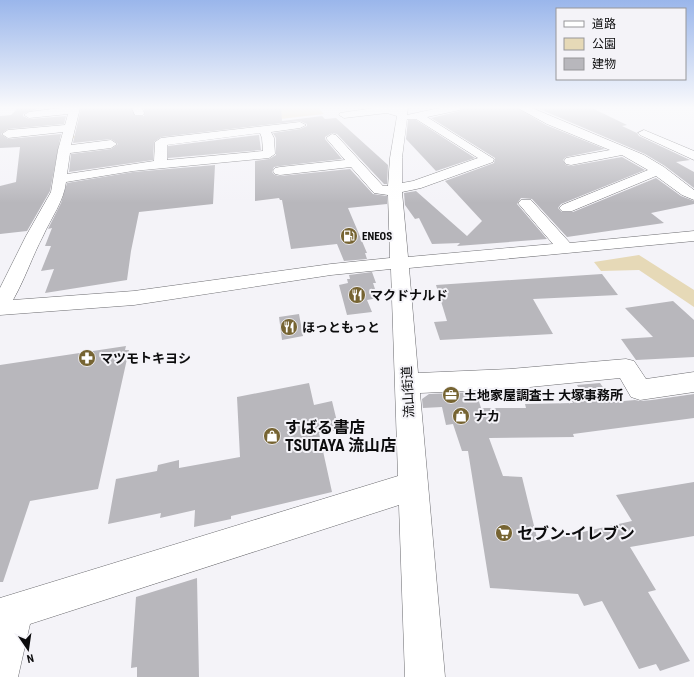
<svg xmlns="http://www.w3.org/2000/svg" width="694" height="677" viewBox="0 0 694 677" font-family="'Roboto Condensed','Noto Sans JP',sans-serif">
  <rect width="100%" height="100%" fill="#f4f3f8"/>
  <!-- green -->
  <path fill="#e6d9b7" d="M270,108H318L324,114L131,136L132,131L70,139L74,129L73,136Z
    M639,255L694,290V307L639,270L601,271L594,262Z"/>
  <!-- building -->
  <path fill="#b8b7bc" d="M18,108H40L23,114V116L29,119L66,116L64,124L8,129L1,134L8,139L61,134L50,191L27,231L0,234V186L16,182L20,147L0,148V116L11,115Z
    M81,108H131L135,116H144V108H281L282,121L322,116L325,119L336,118L388,165L387,184H384L337,134L332,133L325,137V139L342,159L280,166L274,167L272,172L275,175L280,176L350,169L373,194L387,196V204L348,208L367,253H365L367,259L344,261L337,244L291,249L282,200H280L279,198L255,201V161L269,159L276,155V138L273,133L300,129L307,126V124L300,121L161,137L154,142L153,160L69,172L71,154L111,149L118,144L111,139L73,143Z
    M462,108H517L546,125L605,149L566,157L563,160L566,165L571,166L622,157L645,170L561,204L558,208L562,212H573L656,178L681,196L694,201V204L651,213L664,223L567,237L532,199L521,198L517,204L547,239L457,246L460,243L432,244L419,218L415,219L405,205L404,193L416,191L467,236L482,221L445,181L494,163L495,158L431,118L460,111Z
    M537,108H592L627,125L622,126L637,133L639,136L690,160L676,162L694,172V188L665,166L645,154Z
    M408,120H416L475,158L436,171L406,139Z
    M259,135L261,150L168,158V146Z
    M215,165L213,204L139,212L131,251L127,280L45,293L54,269L41,271L51,246H45L52,228L48,229L61,203L67,183L133,172Z
    M372,272L376,283H373L378,298L367,300L372,312L347,315L339,285L348,283L347,279H350L349,275Z
    M602,274L618,295L533,299L553,334L440,340L434,322L447,321L436,285Z
    M673,301L694,320V357L636,360L621,339L653,337L625,308Z
    M299,314L303,336L282,340L279,317Z
    M126,346L125,350H129L98,489L30,501L3,582H0V365Z
    M309,383L314,405L332,401L339,430L319,433L332,492L231,516V519L194,527L195,510L160,518L161,513L108,524L116,479L157,471L158,465L179,460V468L240,457L237,397Z
    M600,383L613,402L635,400L640,401L652,400L694,394V418L573,434L574,437L489,438L503,476L522,477L538,542L632,521L616,495L694,482V536L630,547L656,590L648,592L690,661L660,671L656,664L639,669L602,601L584,606L578,594L490,588L468,451H462L453,424L446,425L442,407L423,408L422,399L429,394L476,392L481,408H526L525,404L573,403L567,393L581,392L577,385Z
    M197,578L199,677H137V667L131,668L136,597Z"/>
  <g fill="none" stroke-linecap="round" stroke-linejoin="round">
    <!-- minor casing -->
    <g stroke="#6c6c70" stroke-width="1">
      <path id="minor" d="M61,108H80L71,145L111,140L117,144L111,148L70,153L67,174L154,161L155,142L161,138L300,122L306,125L300,128L271,132L274,138L275,154L269,158L133,171L66,182C64,201 51,218 43,236C32,257 25,279 13,300L134,291L331,264L390,258L388,195L374,193L351,167L280,175L275,174L273,171L275,168L280,167L345,160L326,138L332,134L336,135L383,186H388L390,158L397,116L387,113L344,118L339,115L340,113L374,108H408L407,115L439,108H461L460,110L427,117L494,159L493,162L421,188L402,192L408,257L553,244L518,203L521,200H531L570,243L694,231V241L409,268L418,373L510,369L626,359L634,361L646,379L694,372V392L640,400L631,397L620,378L510,389L420,393L445,677H405L399,505L30,624L18,677H0V598L398,476L391,269L331,275L134,305L0,315V288L26,236L51,192L58,150L63,132L8,138L2,134L8,130L65,125L68,114L29,118L24,115L29,112ZM407,119H416L478,158L413,181L402,183V158ZM260,133L262,138L263,151L167,160V145Z
        M132,108H142L144,113L143,115H135Z
        M518,108H532L644,155L664,167L694,190V200L682,195L656,176L572,211H562L559,208L562,205L648,170L622,155L571,165L566,164L564,161L566,158L610,150L547,124Z
        M644,130L694,151V160L640,135L638,133Z"/>
    </g>
    <!-- minor -->
    <use href="#minor" fill="#fff" fill-rule="evenodd"/>
  </g>
  <!-- sky -->
  <linearGradient id="sky" x2="0" y2="1"><stop stop-color="#9ab6eb"/><stop offset="0.53" stop-color="#fafafc"/><stop offset="1" stop-color="#fafafc" stop-opacity="0"/></linearGradient>
  <rect width="694" height="203" fill="url(#sky)"/>
  <!-- icons -->
  <defs>
    <g id="fuel-disc" transform="scale(0.9)"><circle r="9.5" fill="#766432" stroke="#f4f3f8"/><path d="M-5.5-6h7V0h2V4h1.3V-2.5L3-4.5l.8-.8L6-3V5H2.5V1h-1V6h-7ZM-4.2-4.7v3.2H.2V-4.7Z" fill="#fff"/></g>
    <g id="restaurant-disc" transform="scale(0.9)"><circle r="9.5" fill="#766432" stroke="#f4f3f8"/><path d="M-5-6h1v4h1v-4h1v4h1v-4h1v5L-1.5 .5V6h-2V.5L-5-1ZM5-6V6H3V1.5H1.5Q1.5-4 5-6Z" fill="#fff"/></g>
    <g id="pharmacy-disc" transform="scale(0.9)"><circle r="9.5" fill="#766432" stroke="#f4f3f8"/><path d="M-2-6h4v4h4v4h-4v4h-4v-4h-4v-4h4Z" fill="#fff"/></g>
    <g id="office-disc" transform="scale(0.9)"><circle r="9.5" fill="#766432" stroke="#f4f3f8"/><path d="M-6-3h4V-5.5h4V-3h4V5H-6ZM-1-4.5V-3h2v-1.5ZM-6 0V1H6V0Z" fill="#fff"/></g>
    <g id="shop-disc" transform="scale(0.9)"><circle r="9.5" fill="#766432" stroke="#f4f3f8"/><path d="M-5-2.5h2.3a2.7 3.5 0 0 1 5.4 0H5L5.5 6h-11ZM-1.5-2.5h3a1.5 2.3 0 0 0-3 0Z" fill="#fff"/></g>
    <g id="supermarket-disc" transform="scale(0.9)"><circle r="9.5" fill="#766432" stroke="#f4f3f8"/><path d="M-6-5.5h2.5l.6 2H6L4.5 2H-2.5L-4.4-4H-6ZM-1.5 3.2a1.3 1.3 0 1 0 .1 0ZM3 3.2a1.3 1.3 0 1 0 .1 0Z" fill="#fff"/></g>
  </defs>
  <g fill-rule="evenodd">
    <use href="#fuel-disc" x="349" y="236"/>
    <use href="#restaurant-disc" x="357" y="295"/>
    <use href="#restaurant-disc" x="289" y="327"/>
    <use href="#pharmacy-disc" x="87" y="358"/>
    <use href="#office-disc" x="451" y="395"/>
    <use href="#shop-disc" x="461" y="416"/>
    <use href="#shop-disc" x="272" y="436"/>
    <use href="#supermarket-disc" x="504" y="533"/>
  </g>
  <g text-anchor="middle" dominant-baseline="central" stroke-width="4" stroke-linejoin="round" paint-order="stroke">
    <!-- far-poi labels -->
    <g font-size="11" font-weight="bold" fill="#0c0c0d" stroke="#f4f3f8" text-anchor="start">
      <text x="362" y="236">ENEOS</text>
    </g>
    <!-- poi labels -->
    <g font-size="13" font-weight="bold" fill="#0c0c0d" stroke="#f4f3f8" text-anchor="start">
      <text x="370" y="295">マクドナルド</text>
      <text x="302" y="327">ほっともっと</text>
      <text x="100" y="358">マツモトキヨシ</text>
      <text x="464" y="395">土地家屋調査士 大塚事務所</text>
      <text x="474" y="416">ナカ</text>
    </g>
    <!-- street labels -->
    <g font-size="13" fill="#0c0c0d" stroke="#f4f3f8">
      <text transform="translate(408 392) rotate(-93)">流山街道</text>
    </g>
    <!-- near-poi labels -->
    <g font-size="16" font-weight="bold" fill="#0c0c0d" stroke="#f4f3f8" text-anchor="start">
      <text x="285" y="427">すばる書店<tspan x="285" dy="18">TSUTAYA 流山店</tspan></text>
      <text x="517" y="533">セブン-イレブン</text>
    </g>
  </g>
  <!-- legend -->
  <rect x="556" y="8" width="130" height="72" fill="#f4f3f8" stroke="#97979a"/>
  <rect x="564" y="21" width="20" height="6" fill="#ffffff" stroke="#97979a"/>
  <text x="592" y="28" font-size="12" fill="#0c0c0d">道路</text>
  <rect x="564" y="38" width="20" height="12" fill="#e6d9b7" stroke="#97979a"/>
  <text x="592" y="48" font-size="12" fill="#0c0c0d">公園</text>
  <rect x="564" y="58" width="20" height="12" fill="#b8b7bc" stroke="#97979a"/>
  <text x="592" y="68" font-size="12" fill="#0c0c0d">建物</text>
  <!-- north arrow -->
  <g transform="translate(28 649) rotate(167)" stroke="#f4f3f8" stroke-width="3" paint-order="stroke">
  <path d="M0-3L7 15L0 10L-7 15Z" fill="#0c0c0d"/>
  <text y="-6" font-size="11" font-weight="bold" text-anchor="middle" fill="#0c0c0d">N</text>
  </g>
</svg>
